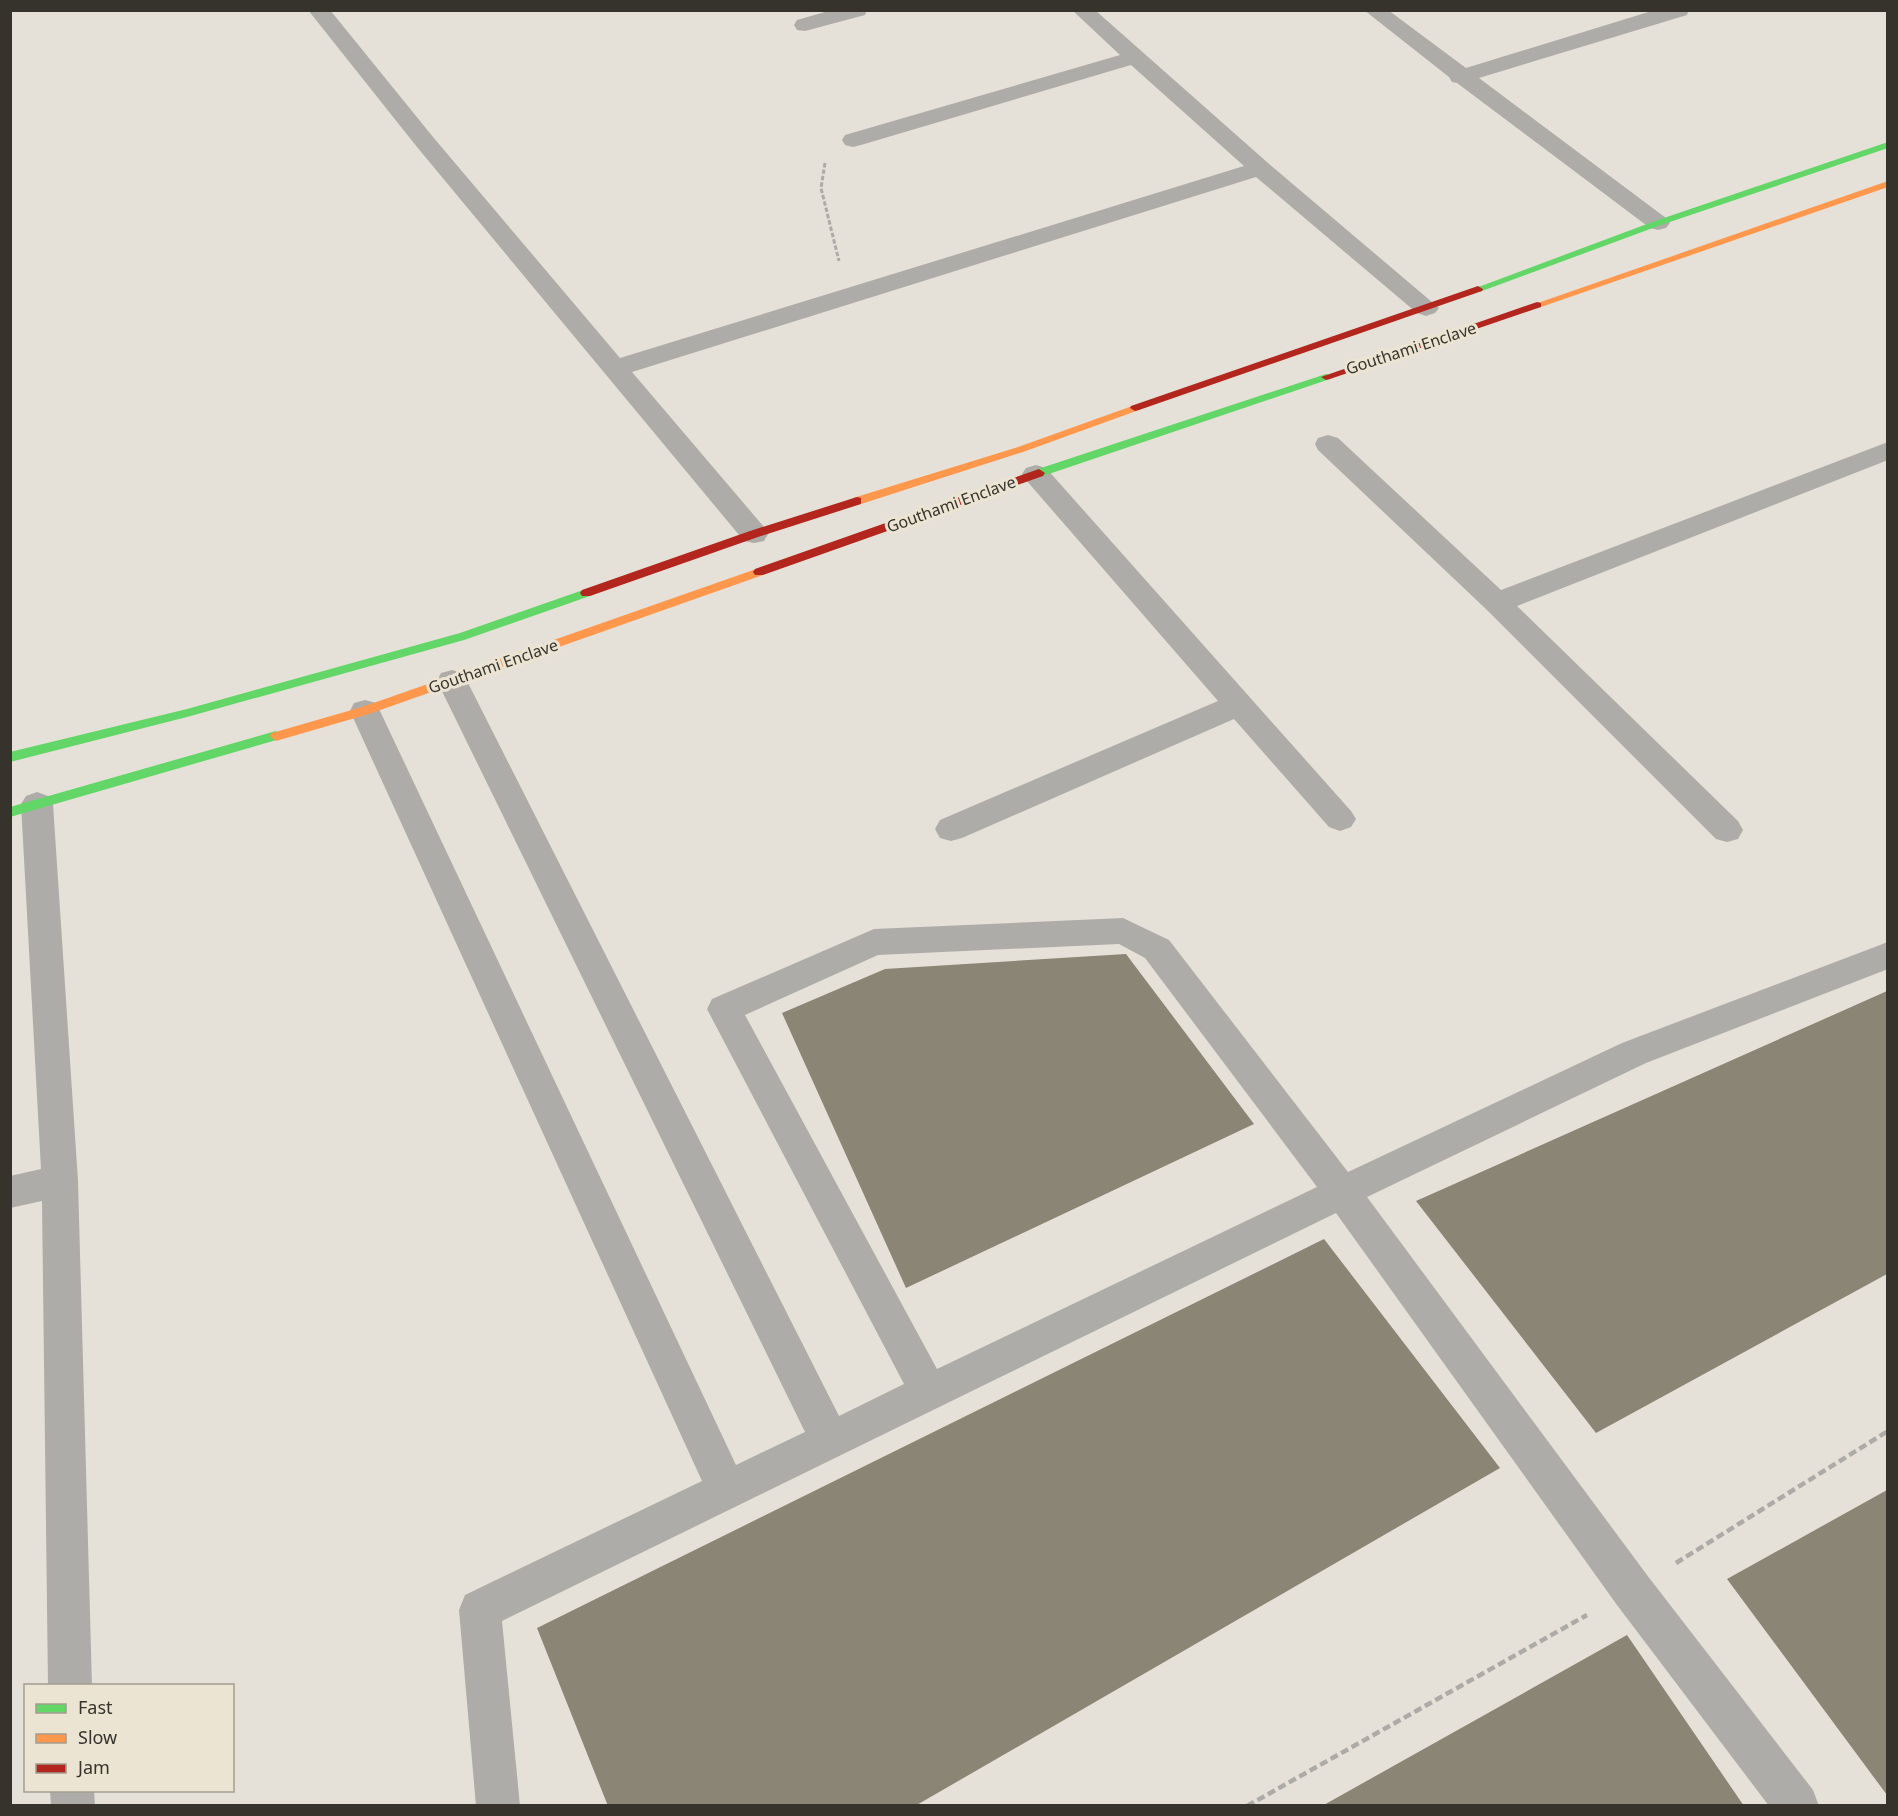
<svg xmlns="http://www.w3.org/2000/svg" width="1898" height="1816" viewBox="0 0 1898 1816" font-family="'Noto Sans',sans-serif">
  <rect width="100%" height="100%" fill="#e5e1d8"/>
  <!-- building -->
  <path fill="#8a8574" d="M1126,954L1254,1124L906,1288L782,1013L885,969Z
    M1887,991V1274L1596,1433L1416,1201Z
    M1324,1239L1500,1468L915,1806H608L537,1628Z
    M1887,1490V1795L1727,1579Z
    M1627,1635L1744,1806H1322Z"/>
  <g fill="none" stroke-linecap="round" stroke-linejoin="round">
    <!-- path-far1 -->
    <path stroke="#adaba7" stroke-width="3" stroke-dasharray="4.5 2" stroke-linecap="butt" d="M825,163L821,188L839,261"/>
    <!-- path -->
    <path stroke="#adaba7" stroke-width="4.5" stroke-dasharray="8 4" stroke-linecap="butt" d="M1676,1563L1888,1431
      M1247,1806L1587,1615"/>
    <!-- street -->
    <path fill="#aeaca9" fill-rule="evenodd" d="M308,10H330L433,137L620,358L1244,166L1131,65L861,145L853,147L845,145L842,140L845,135L1120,55L1072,10H1095L1268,163L1439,308L1435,313L1426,316L1417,313L1256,177L632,372L764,527L768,534L764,541L754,543L744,541L417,147Z
      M832,10H867L865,15L805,31L797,30L794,25L797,20Z
      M1364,10H1388L1466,68L1655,10H1689L1687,15L1479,78L1666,218L1670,223L1666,228L1658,230L1650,228L1457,83L1452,82L1449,77Z
      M1328,435L1338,438L1501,590L1888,442V460L1517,606L1738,821L1743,830L1738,839L1727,842L1716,839L1487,610L1318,450L1315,444L1318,438Z
      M1036,465L1046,468L1351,811L1356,819L1351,827L1340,831L1329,827L1234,719L962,838L951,841L940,838L935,829L940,820L1218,701L1026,480L1022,474L1026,468Z
      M452,670L463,673L467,681L839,1416L904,1384L707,1009L712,999L874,929L1123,918L1169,940L1348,1172L1622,1043L1888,942V969L1646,1063L1367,1197L1647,1575L1813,1790L1819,1806H1769L1617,1605L1336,1213L502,1621L520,1806H476L459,1610L465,1595L702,1481L350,711L354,703L365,700L376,703L380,711L736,1465L805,1432L437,681L441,673ZM1119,944L1145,958L1317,1187L937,1369L745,1015L878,955Z
      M37,792L48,796L53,804L78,1181L92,1686H48L42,1201L10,1208V1176L41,1169L21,804L26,796Z
      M50,1790H94L95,1806H51Z"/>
    <!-- fast -->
    <path fill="#63d668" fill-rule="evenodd" d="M1888,142V148L1661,225L1482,291L1478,292L1473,289L1655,221Z
      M1326,374L1330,375V379L1043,476L1039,477L1033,473L1035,470Z
      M586,589L590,590L592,593L590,596L464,640L187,717L10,762V752L187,709L460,633Z
      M276,731L282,736L280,739L10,817V807Z"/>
    <!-- slow -->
    <path fill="#ff974d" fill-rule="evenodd" d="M1888,181V187L1541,307H1533L1532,305Z
      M1135,405L1140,408L1139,410L1023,452L861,504H853L851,501L853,498L1015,448Z
      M759,568L765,572L763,575L369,714L276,741L270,736L272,733L362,707Z"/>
    <!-- jam -->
    <path fill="#b3261e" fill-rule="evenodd" d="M1478,286L1483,289L1482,291L1139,410L1135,411L1130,408L1131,406Z
      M1537,302L1541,303V307L1330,379L1326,380L1321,377Z
      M1039,469L1045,473L1043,476L763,575H755L753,572L755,569Z
      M857,497L861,498V504L758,537L590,596H582L580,593L582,590L750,531Z"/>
  </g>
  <g text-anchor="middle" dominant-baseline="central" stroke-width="6" stroke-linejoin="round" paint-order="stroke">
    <!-- street labels -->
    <g font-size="16" fill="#36332d" stroke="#ebe4d2">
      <text transform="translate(1411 348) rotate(-18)">Gouthami Enclave</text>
      <text transform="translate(951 504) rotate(-20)">Gouthami Enclave</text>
      <text transform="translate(493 666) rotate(-19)">Gouthami Enclave</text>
    </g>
  </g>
  <!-- border -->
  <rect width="1898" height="1816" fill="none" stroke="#36332d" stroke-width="24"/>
  <!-- legend -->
  <rect x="24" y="1684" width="210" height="108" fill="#ebe4d2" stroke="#a39d90" stroke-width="1.5"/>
  <rect x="36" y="1704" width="30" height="9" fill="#63d668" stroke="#a39d90" stroke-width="1.5"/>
  <text x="78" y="1714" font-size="18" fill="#36332d">Fast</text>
  <rect x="36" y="1734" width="30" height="9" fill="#ff974d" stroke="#a39d90" stroke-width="1.5"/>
  <text x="78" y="1744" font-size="18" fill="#36332d">Slow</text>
  <rect x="36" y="1764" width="30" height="9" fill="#b3261e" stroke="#a39d90" stroke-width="1.5"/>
  <text x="78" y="1774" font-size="18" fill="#36332d">Jam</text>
</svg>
